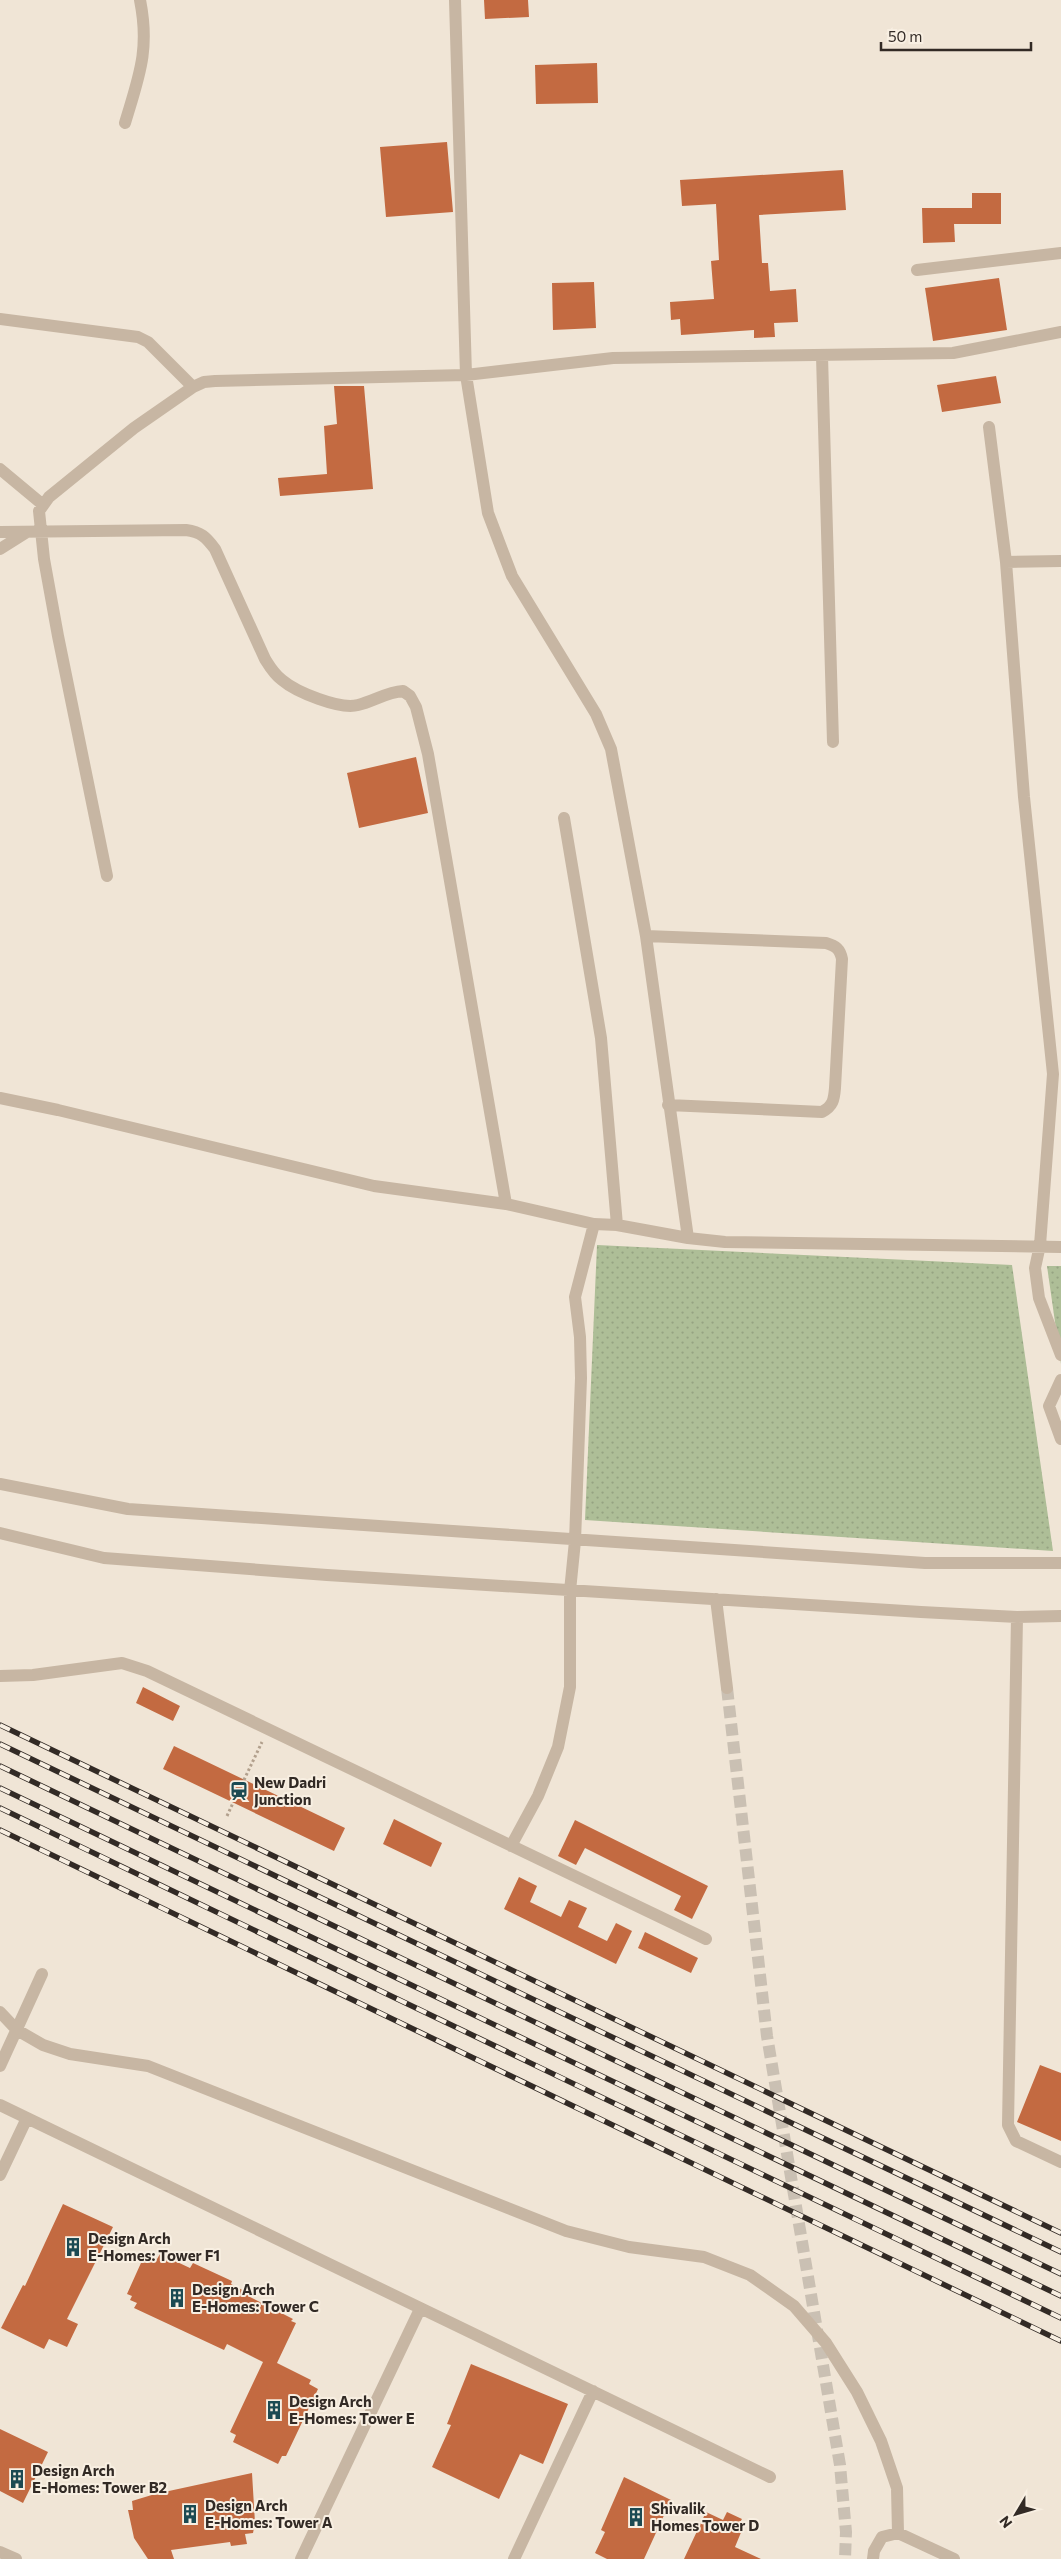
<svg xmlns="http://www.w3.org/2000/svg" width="1061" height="2559" viewBox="0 0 1061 2559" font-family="Commissioner,sans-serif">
  <defs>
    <pattern id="grass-dots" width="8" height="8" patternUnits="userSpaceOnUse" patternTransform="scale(1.25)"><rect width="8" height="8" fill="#aebe97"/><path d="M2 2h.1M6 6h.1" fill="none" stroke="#96a382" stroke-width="1.8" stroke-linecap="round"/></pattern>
  </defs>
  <rect width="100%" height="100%" fill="#f0e5d6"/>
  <!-- grass -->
  <path fill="url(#grass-dots)" d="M597,1245L1012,1265L1053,1551L585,1520Z
    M1047,1266H1061V1364Z"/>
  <!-- building -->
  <path fill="#c36a41" d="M484,0H528L529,17L485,19Z
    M597,63L598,103L536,104L535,65Z
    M447,142L453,212L386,217L380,147Z
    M843,170L846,210L759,215L762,263H768L770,291L796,289L798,322L774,323L775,337L754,338V330L681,335L680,319L671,320L670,302L714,299L711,261L719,260L716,204L682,206L680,180Z
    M972,193H1001V224H954L955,242L923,243L922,208H972Z
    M999,278L1007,330L933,341L925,288Z
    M594,282L596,328L553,330L552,283Z
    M996,376L1001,403L942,412L937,385Z
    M334,386H364L373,489L280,496L278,478L327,474L324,426L337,424Z
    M416,757L428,813L359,828L347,773Z
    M143,1687L180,1706L173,1721L136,1703Z
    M174,1746L345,1828L334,1851L163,1769Z
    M394,1819L442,1843L431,1867L383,1844Z
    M575,1820L708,1886L692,1919L674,1910L681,1896L585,1848L576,1865L558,1856Z
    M519,1877L537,1886L530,1902L561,1917L569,1900L587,1908L578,1927L607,1941L616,1923L632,1931L616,1964L504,1909Z
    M645,1932L698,1958L691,1973L638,1948Z
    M1040,2065L1061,2073V2141L1017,2122Z
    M63,2204L113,2227L67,2319L78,2324L67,2347L49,2339L44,2349L1,2328L23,2285L25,2286Z
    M145,2254L157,2259L160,2254L190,2268L193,2263L232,2281L231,2284L250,2294L248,2296L293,2319L291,2321L296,2323L277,2363L311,2380L309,2384L318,2389L286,2456H282L278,2464L233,2442L236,2435L230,2432L263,2362L227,2344L224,2350L134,2308L137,2303L130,2300L132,2296L127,2294Z
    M471,2364L568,2404L543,2464L520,2454L499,2499L432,2467L451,2425L447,2424Z
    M0,2429L48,2452L23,2503L0,2491Z
    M252,2473L255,2523L253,2533L245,2534L247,2544L231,2546L230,2542L171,2550L174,2559H148L134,2538L128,2510H133L132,2501L155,2494Z
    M624,2477L671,2500L644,2559H607L595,2553L605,2532L601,2530Z
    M706,2512L723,2520L727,2512L742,2519L737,2527L742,2530L735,2547L761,2559H684Z"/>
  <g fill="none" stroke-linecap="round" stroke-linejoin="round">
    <!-- minor-tunnel -->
    <path stroke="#cac0b3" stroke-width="12" stroke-dasharray="12 6" stroke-linecap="butt" d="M727,1688L767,2036L840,2465L846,2532L845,2559"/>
    <!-- path -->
    <path stroke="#b2a08d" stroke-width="3" stroke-dasharray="2.5 2.5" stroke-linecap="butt" d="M244,1780L262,1742
      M227,1816L233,1803"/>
    <!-- minor -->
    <path stroke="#c7b6a3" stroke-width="12" d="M455,0L466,375L488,513L512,576L596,714L611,749L646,936L688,1238
      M125,123C139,76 150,50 140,0
      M917,270L1061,253
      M0,319L138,337L148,342L193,387
      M822,356L833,742
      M989,427L1006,562L1024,797L1053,1074L1040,1245L1035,1268L1039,1298L1061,1355
      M0,469L42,504
      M0,532L186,530C201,532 206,537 215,549L265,659C270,667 274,674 282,680C296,692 340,710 358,705C374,701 387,692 403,691L410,696L416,707L428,754L506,1204
      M0,549L27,532
      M1006,562L1061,561
      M564,818L601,1038L617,1225
      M107,876L58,636L44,559L39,511L49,497L134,428L193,387L204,382L215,381L466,375L613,358L953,353L1061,332
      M646,936L826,943C836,946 840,949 842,959L835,1088C834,1100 833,1106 822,1112L668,1105
      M0,1098L58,1110L374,1186L506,1204L594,1224L617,1225L688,1238L725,1242L1061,1247
      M1061,1380L1049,1406L1061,1439
      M0,1484L128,1509L925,1563H1061
      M0,1533L104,1558L327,1575L921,1612L1017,1617L1061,1616
      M716,1599L727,1688
      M1017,1617L1008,2125L1016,2141L1061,2162
      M0,1676L33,1675L122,1663L147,1671L706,1939
      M511,1846L538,1796L558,1747L570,1687V1591L575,1541L581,1378L580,1337L575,1297L594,1224
      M0,2012L17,2030L43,2045L70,2054L148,2066L566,2231L629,2247L704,2257L750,2275L794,2306L826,2343L857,2392L881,2441L897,2488L898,2533
      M0,2066L42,1974
      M0,2105L770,2477
      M0,2175L27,2118
      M0,2552L16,2559
      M301,2559L420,2309
      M514,2559L593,2391
      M873,2559L874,2551L882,2537L898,2533L954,2559"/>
    <!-- rail casing -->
    <g stroke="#322a25" stroke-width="5.5">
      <path id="rail" d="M0,1725L1061,2233
        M0,1744L1061,2252
        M0,1766L1061,2274
        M0,1788L1061,2296
        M0,1808L1061,2318
        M0,1830L1061,2341"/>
    </g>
    <!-- rail -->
    <use href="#rail" stroke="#f8efe2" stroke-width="4" stroke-dasharray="11" stroke-linecap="butt"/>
  </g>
  <!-- icons -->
  <defs>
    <g id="station-bare" transform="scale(1.5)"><path d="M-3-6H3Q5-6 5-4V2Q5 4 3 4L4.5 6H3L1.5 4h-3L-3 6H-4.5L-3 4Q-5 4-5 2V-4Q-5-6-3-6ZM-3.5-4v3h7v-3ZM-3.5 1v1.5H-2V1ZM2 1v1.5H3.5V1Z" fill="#1c4a52" stroke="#f8efe2" stroke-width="2.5" paint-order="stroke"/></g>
    <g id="building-bare" transform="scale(1.5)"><path d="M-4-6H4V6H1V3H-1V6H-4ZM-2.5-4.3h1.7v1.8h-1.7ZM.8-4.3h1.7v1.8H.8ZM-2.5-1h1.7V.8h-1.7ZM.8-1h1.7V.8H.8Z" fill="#1c4a52" stroke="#f8efe2" stroke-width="2.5" paint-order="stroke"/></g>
  </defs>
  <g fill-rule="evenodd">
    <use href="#station-bare" x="239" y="1791"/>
    <use href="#building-bare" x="73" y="2247"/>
    <use href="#building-bare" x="177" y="2298"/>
    <use href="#building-bare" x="274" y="2410"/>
    <use href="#building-bare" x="17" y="2479"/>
    <use href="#building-bare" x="190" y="2514"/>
    <use href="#building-bare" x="636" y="2517"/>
  </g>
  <g text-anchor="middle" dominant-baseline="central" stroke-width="4" stroke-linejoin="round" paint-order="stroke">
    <!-- poi labels -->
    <g font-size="15" font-weight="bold" fill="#322a25" stroke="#f8efe2" text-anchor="start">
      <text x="254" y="1782">New Dadri<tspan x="254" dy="17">Junction</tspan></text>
      <text x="88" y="2238">Design Arch<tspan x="88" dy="17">E-Homes: Tower F1</tspan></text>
      <text x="192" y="2289">Design Arch<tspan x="192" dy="17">E-Homes: Tower C</tspan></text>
      <text x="289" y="2401">Design Arch<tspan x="289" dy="17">E-Homes: Tower E</tspan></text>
      <text x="32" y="2470">Design Arch<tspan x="32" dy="17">E-Homes: Tower B2</tspan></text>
      <text x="205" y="2505">Design Arch<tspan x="205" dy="17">E-Homes: Tower A</tspan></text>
      <text x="651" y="2508">Shivalik<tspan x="651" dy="17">Homes Tower D</tspan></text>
    </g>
  </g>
  <!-- north arrow -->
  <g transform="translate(1016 2514) rotate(232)" stroke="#f8efe2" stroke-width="4" paint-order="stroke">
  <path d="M0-4L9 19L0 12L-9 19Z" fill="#322a25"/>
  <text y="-8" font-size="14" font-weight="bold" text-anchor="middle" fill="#322a25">N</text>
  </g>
  <!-- scale -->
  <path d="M881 42v8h150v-8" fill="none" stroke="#322a25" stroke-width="2.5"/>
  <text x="888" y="42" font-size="15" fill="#322a25" stroke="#f8efe2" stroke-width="4" paint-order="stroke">50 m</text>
</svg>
